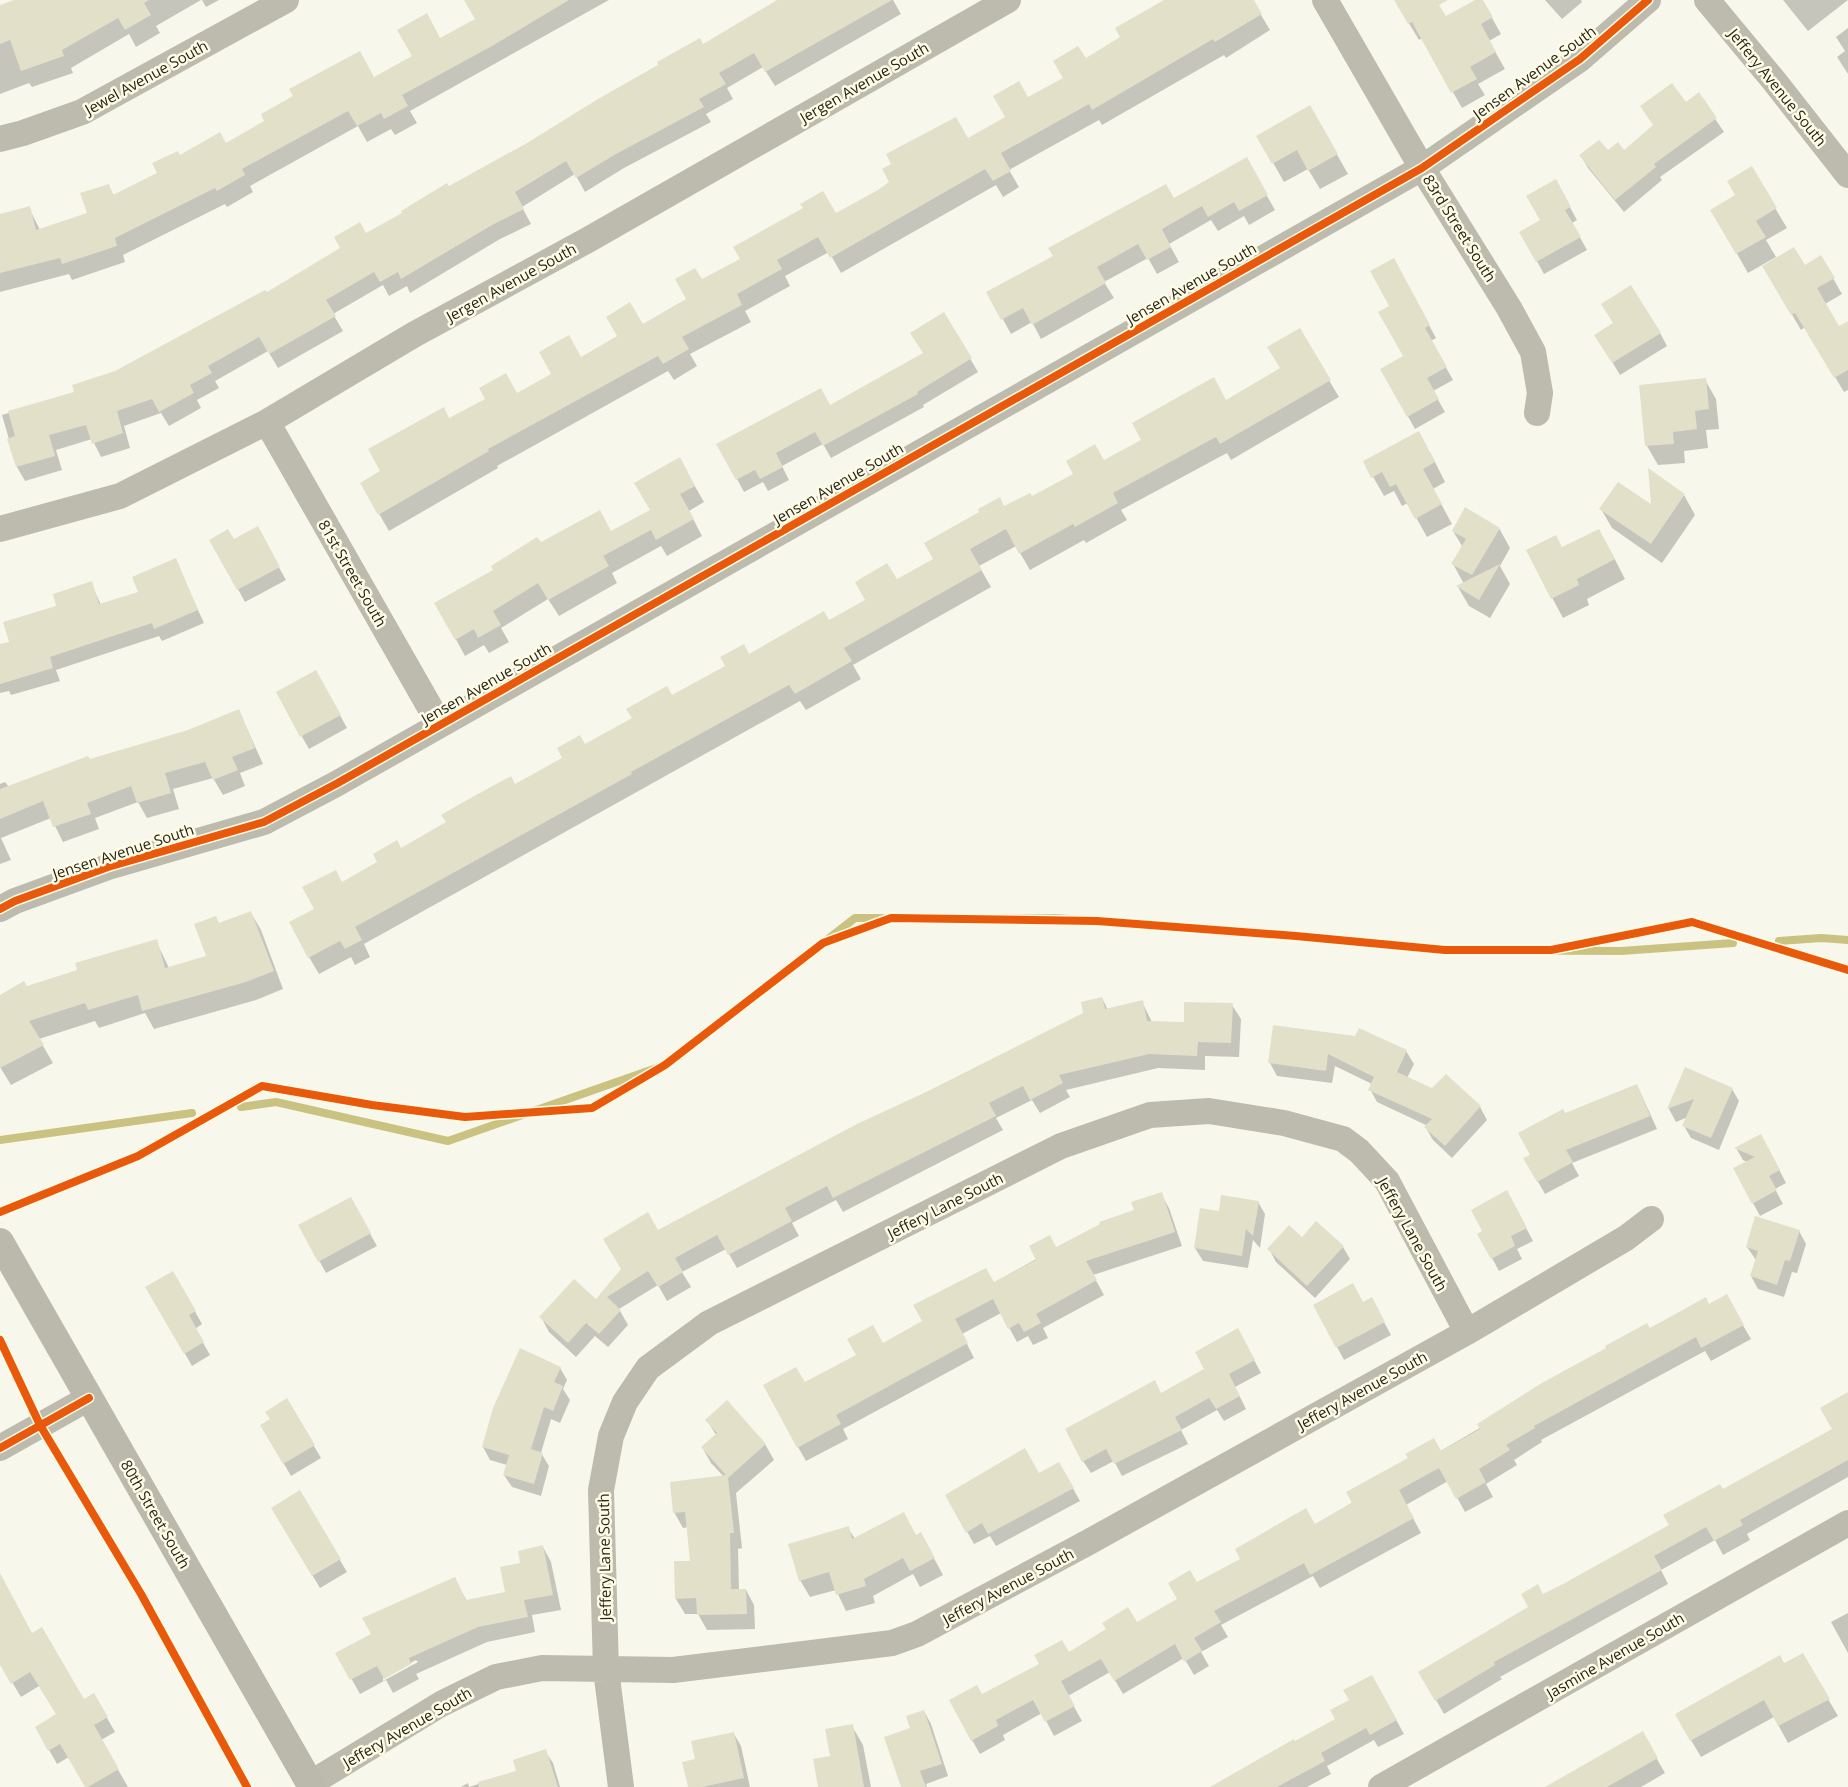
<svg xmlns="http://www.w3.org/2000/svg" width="1848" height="1787" viewBox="0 0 1848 1787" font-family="'Open Sans',sans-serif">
  <rect width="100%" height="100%" fill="#f8f7ec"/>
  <!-- shadow -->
  <path fill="#0003" fill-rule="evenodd" d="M19,0H201L156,26L160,33L136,47L129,34L71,68L73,73L32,87L29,83L0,94V7Z
    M202,0H219L206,7Z
    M465,0H609L410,111L417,123L395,135L391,129L367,142L358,126L250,186L253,192L227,207L225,204L123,255L125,262L72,280L69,274L0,292V216L29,208L40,230L89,214L108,185L114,196L158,173L179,156L226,144L374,78L414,56L477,19Z
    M780,0H893L901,14L775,86L763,67L727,88L733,99L706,114L711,122L624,168L585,192L575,174L522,207L531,224L500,239L410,293L407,286L389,296L383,285L333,314L343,331L278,368L268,351L215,381L219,388L197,400L201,408L169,426L161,413L124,426L130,448L101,457L92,439L56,450L62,470L25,481L17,467L2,415L76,392L266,294L528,144L700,40L703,45Z
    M1164,0H1252L1270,30L1226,58L1224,55L1102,125L1099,120L1009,170L1019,187L1003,197L996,185L841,273L829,252L785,276L790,286L745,311L751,322L690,354L697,366L674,380L668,371L497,466L498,468L389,531L362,484L382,472L449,419L517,395L688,299L701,281L836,215L1007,117L1028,99L1064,78L1085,60L1121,38Z
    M1395,0H1435L1446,18L1477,0H1482L1501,34L1489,41L1505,69L1478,84L1485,95L1462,108L1422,38L1419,40Z
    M1545,0H1581L1582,2L1562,19Z
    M1783,0H1848L1808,31Z
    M1848,28V74L1837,57L1845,51L1836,37Z
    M1698,94L1724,132L1660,177L1662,180L1624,212L1588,168L1581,156L1624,151L1654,126L1641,106L1685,103Z
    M1310,107L1348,174L1320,189L1308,169L1284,182L1258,136Z
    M1246,159L1275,210L1249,225L1244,216L1218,231L1211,220L1169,244L1179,262L1157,274L1148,258L1104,282L1114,298L1041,339L1032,322L1011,334L988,292L1173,199Z
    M1751,168L1787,228L1766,240L1776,257L1748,273L1712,210L1737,195Z
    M1555,180L1577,220L1572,223L1587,250L1544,274L1521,232L1541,221Z
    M1821,257L1842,294L1825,304L1839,328L1848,324V390L1844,392L1805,327L1801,330L1764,267H1805Z
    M1400,272L1436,338L1431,341L1453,380L1433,391L1445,412L1415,429L1382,370L1405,357L1391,306Z
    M944,314L978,372L923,405L924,407L831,458L823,444L782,466L789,480L768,491L763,482L744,492L718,444L830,406L924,354Z
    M1299,330L1339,397L1231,460L1227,453L1121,510L1127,520L1086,543L1084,540L1030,570L1016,546L979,566L991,587L853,665L861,679L806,710L800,701L364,944L370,957L355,965L351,957L319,974L309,957L315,910L342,883L749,655L828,622L867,600L935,559L1004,508L1031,498L1226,401L1281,369Z
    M1660,333L1667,346L1620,375L1596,335Z
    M1705,380L1716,399L1719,429L1706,430L1708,448L1684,451L1685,463L1658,465L1647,446L1641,386Z
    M1430,452L1445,482L1433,489L1452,524L1427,537L1408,503L1402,506L1394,491L1384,496L1364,461Z
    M1649,471L1684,495L1695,515L1662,563L1612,528L1601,509L1653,507Z
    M689,476L704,502L689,511L702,536L667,556L661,546L612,573L617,583L559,616L548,599L501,628L509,642L489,653L484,645L465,656L436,603L540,544L611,532L651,511Z
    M1499,528L1510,548L1500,566L1510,584L1490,618L1469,606L1458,587L1464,584L1453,564L1462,546L1453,531Z
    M211,540L264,541L286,580L245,602Z
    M1563,549L1610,550L1625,579L1587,599L1589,605L1563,618L1527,551Z
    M175,560L204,623L162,641L159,636L56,670L60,681L11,695L9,691L0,693V646L11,642L91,583L101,605L140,592Z
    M323,684L347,728L309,749L277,693Z
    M239,711L263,764L240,773L245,786L223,795L213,778L173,789L179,809L147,818L138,802L95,818L99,829L63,842L51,818L1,838L11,860L0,864V784L5,782L9,787L188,731Z
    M251,913L261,930L283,989L256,1000L154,1029L145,1013L99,1028L95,1021L39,1039L53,1063L11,1085L0,1067V997L79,971L156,941L169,968L208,956L220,924Z
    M1102,998L1108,1010L1142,1002L1152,1022L1185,1024L1232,1005L1241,1019L1239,1057L1205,1056V1070L1158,1068L1066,1090L1070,1097L1040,1113L1032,1100L996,1118L1003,1130L843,1212L836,1200L792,1223L799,1236L737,1268L726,1249L682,1272L691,1287L667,1301L658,1285L619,1309L628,1325L608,1347L595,1336L576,1357L549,1332L541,1317L596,1301L658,1232L1085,1013Z
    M1275,1027L1406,1051L1414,1064L1407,1078L1433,1090L1480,1107L1487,1120L1452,1158L1433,1140L1426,1128L1428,1126L1377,1102L1370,1089L1372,1084L1335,1066L1332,1083L1277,1076L1270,1063Z
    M1686,1069L1732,1089L1739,1101L1719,1150L1691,1138L1684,1126L1688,1117L1676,1122L1669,1109Z
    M1637,1085L1657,1129L1572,1163L1579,1176L1545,1194L1525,1159L1531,1155L1565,1114Z
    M1736,1148H1768L1786,1183L1775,1189L1783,1204L1760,1216L1753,1203L1747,1162L1743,1160Z
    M1161,1194L1169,1208L1182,1246L1093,1275L1104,1295L1043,1328L1048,1338L1033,1345L1028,1336L1017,1342L1001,1313L962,1334L974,1358L843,1429L848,1439L806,1461L798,1447L804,1383L883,1344L1056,1248L1136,1211Z
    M350,1198L377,1246L326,1273L300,1226Z
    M1258,1202L1265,1214L1260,1248L1253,1240L1248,1268L1203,1261L1195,1248L1201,1210L1220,1212Z
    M1514,1205L1533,1241L1517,1249L1522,1259L1499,1271L1492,1258Z
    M1799,1231L1806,1244L1797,1273L1792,1272L1784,1297L1758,1289L1751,1276L1756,1260L1747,1247Z
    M1302,1239L1343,1247L1350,1259L1315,1298L1276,1262L1269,1249Z
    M173,1272L202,1324L195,1329L210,1355L192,1366L147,1287Z
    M1709,1305L1734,1310L1751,1339L1711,1361L1705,1351L1541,1440L1542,1442L1514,1460L1517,1465L1486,1484L1493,1497L1465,1512L1448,1481L1406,1505L1421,1533L1320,1588L1313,1576L1221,1625L1228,1637L1201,1652L1209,1666L1194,1675L1184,1658L1123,1694L1110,1672L1068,1696L1082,1721L1054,1736L1042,1713L1003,1735L1005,1740L980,1754L972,1740L982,1695L1069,1653L1136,1624L1179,1599L1196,1584L1314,1525L1649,1329Z
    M1378,1311L1391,1335L1344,1360L1337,1347Z
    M1245,1343L1261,1373L1235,1387L1246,1409L1224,1421L1217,1410L1181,1430L1188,1444L1122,1476L1114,1461L1091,1473L1083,1461L1161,1394L1206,1370Z
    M560,1368L567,1380L563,1389L570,1400L560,1423L551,1419L541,1453L549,1466L541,1496L512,1487L504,1475L507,1465L490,1460L483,1447Z
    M1848,1394V1477L1747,1534L1750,1540L1723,1555L1715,1540L1661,1570L1668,1584L1500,1677L1502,1679L1444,1714L1420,1672L1530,1607L1543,1596L1671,1526L1723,1491L1834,1430Z
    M287,1400L321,1458L291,1476L262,1426L272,1420Z
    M707,1420L765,1444L774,1460L736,1493L742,1548L738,1549L739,1590H746L754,1605L755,1629L707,1630L698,1614H685L676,1599L692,1562L688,1527L683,1528L674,1512L724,1477L711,1463L702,1447L716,1435Z
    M1059,1463L1080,1501L996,1546L990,1536L974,1544L947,1496L1039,1474Z
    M299,1492L347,1572L320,1588L280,1521Z
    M848,1528L855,1539L930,1551L943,1575L920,1587L913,1574L873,1596L875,1603L846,1611L836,1590L810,1597L800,1580Z
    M543,1547L551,1562L561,1610L532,1615L535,1632L487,1642L416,1674L419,1679L393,1693L386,1680L360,1694L337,1653L372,1634L454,1578L467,1601L507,1593L522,1564ZM416,1660L418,1662L383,1681V1678Z
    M0,1583L32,1634L84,1700L94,1695L115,1732L101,1740L128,1787H86L69,1757L57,1764L36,1727L57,1715L39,1686L21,1697L0,1662Z
    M1848,1613V1653L1831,1622Z
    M1802,1655L1838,1716L1788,1743L1774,1717L1701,1757L1691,1740L1784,1665Z
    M1379,1689L1404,1734L1378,1747L1374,1740L1327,1766L1331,1774L1307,1787H1211L1337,1720Z
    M924,1711L931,1724L948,1776L926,1784L927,1787H902L911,1729Z
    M852,1726L863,1745L871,1787H819L831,1757Z
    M1642,1733L1665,1773L1641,1787H1546Z
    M734,1734L741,1746L750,1787H689L696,1760Z
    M545,1751L553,1763L560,1787H461L468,1783L469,1787L518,1771Z"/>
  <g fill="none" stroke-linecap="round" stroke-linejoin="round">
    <!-- stream -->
    <path stroke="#cac281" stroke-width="8" d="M1779,941L1821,938L1848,940
      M241,1107L276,1102L448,1141L665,1065L855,918H1055L1246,931L1445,950L1621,951L1733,943
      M0,1140L192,1113"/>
  </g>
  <!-- building -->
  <path fill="#e3e0ca" d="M14,0H149L144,3L151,15L125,30L118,18L62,50L64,56L21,71L10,40L0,44V5Z
    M464,0H569L492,46L402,95L408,106L384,119L381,113L357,126L348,111L242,169L245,175L217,191L215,188L115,238L117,246L62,264L60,258L0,273V214L30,206L36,230L87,213L80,193L109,184L113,195L157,173L152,163L178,151L180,155L220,132L226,143L264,121L261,114L293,96L289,89L360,51L374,77L412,56L397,30L427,13L440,38L475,19Z
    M777,0H892L765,72L754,53L719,73L726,84L699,99L704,107L616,154L576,178L566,161L515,192L524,209L492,225L401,279L398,272L380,282L374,272L326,300L336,316L269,354L259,337L208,366L212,373L190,385L194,393L159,412L152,399L117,411L123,433L92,444L86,425L49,435L55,456L16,467L7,439L15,436L8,411L74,392L72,385L115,371L265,290L267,292L340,248L334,237L360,222L366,233L402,213L401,211L447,183L449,186L527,143L598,99L658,65L657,62L700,38L703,44Z
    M1164,0H1254L1262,14L1215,42L1213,39L1092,110L1089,104L1001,153L1011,171L993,181L985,169L830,258L818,237L777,260L782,269L737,294L742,305L682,337L689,349L663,364L658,356L488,449L489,451L378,515L360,483L380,471L368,449L444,407L449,418L485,399L479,388L506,373L517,393L551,374L539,352L569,335L581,357L617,336L606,317L630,302L643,324L686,299L675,279L695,268L702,279L740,259L733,247L803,208L800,204L823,191L836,213L878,190L889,182L882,169L891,164L886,154L956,117L968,138L1005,117L993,96L1019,81L1028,97L1063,78L1053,61L1078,46L1086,58L1120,37L1115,28Z
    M1394,0H1448L1439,5L1446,16L1475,0H1483L1493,17L1481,24L1496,52L1470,67L1477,79L1451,93L1412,22L1408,24Z
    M1672,83L1686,102L1699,92L1717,118L1654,164L1656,167L1615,200L1579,155L1599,140L1608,150L1618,142L1624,150L1653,125L1640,106Z
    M1310,105L1338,154L1308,171L1297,150L1272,164L1256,136Z
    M1247,157L1268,195L1239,211L1234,202L1208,217L1202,206L1162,229L1171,247L1147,260L1138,244L1097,267L1106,283L1032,325L1023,308L1001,320L986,292L1053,256L1048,248L1166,184L1174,198Z
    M1752,166L1777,208L1756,221L1766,237L1736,254L1710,210L1735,195L1727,181Z
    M1556,179L1571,207L1565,210L1581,237L1536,262L1519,232L1540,220L1526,196Z
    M1794,247L1805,265L1821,255L1835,278L1817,288L1839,326L1848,321V370L1834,378L1795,313L1791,315L1762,266Z
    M1394,258L1430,325L1425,328L1447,367L1427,378L1439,399L1407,417L1380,369L1403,356L1378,312L1389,306L1370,271Z
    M1631,285L1661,333L1612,363L1594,335L1613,323L1601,304Z
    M944,312L972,358L917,392L918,394L823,446L815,432L776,453L783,467L760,479L755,470L736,480L716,444L821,388L830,405L923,353L910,333Z
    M1300,328L1331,380L1220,444L1216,437L1113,493L1118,503L1075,527L1073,524L1019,554L1006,529L970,549L982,570L844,648L852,661L795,694L789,685L631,772L632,774L355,927L362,940L345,949L340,941L308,958L289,922L314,909L302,887L336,870L342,882L377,862L373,854L397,840L401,848L446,822L441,815L467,800L511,776L515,784L562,758L557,748L580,735L585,744L632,718L626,709L667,686L672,695L725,666L720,657L744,644L749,654L824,611L829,620L865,600L855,582L887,563L897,579L933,559L924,543L979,512L978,509L1000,497L1004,506L1030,493L1032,496L1073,474L1066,461L1095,444L1104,460L1141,440L1132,423L1214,377L1226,400L1280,368L1267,347Z
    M1706,378L1709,409L1695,411L1697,429L1673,432L1674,444L1645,446L1639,385Z
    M1419,431L1435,462L1423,469L1442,504L1415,519L1396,484L1390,487L1382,472L1371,478L1363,461Z
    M680,457L695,486L680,494L694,519L656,540L651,530L603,556L609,566L548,600L538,583L493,611L501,625L478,638L474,629L455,640L434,603L493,570L491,566L537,537L541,542L600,510L611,531L650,510L634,483Z
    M1648,468L1685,494L1651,544L1599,509L1618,482L1651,504Z
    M1465,507L1500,528L1472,575L1451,564L1466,539L1452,531Z
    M258,526L280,567L237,590L209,540L228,529L234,539Z
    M1599,529L1615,559L1577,579L1579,585L1551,599L1526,550L1556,535L1562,547Z
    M176,558L198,610L154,629L152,623L50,657L53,668L0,684V644L9,642L3,622L56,606L53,594L92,581L99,604L138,592L132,577Z
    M1500,564L1479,600L1456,586Z
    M316,670L341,715L300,737L276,692Z
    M239,709L255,748L232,757L238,770L213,780L205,762L165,773L171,793L137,803L131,786L87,803L91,814L53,827L43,801L0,819V789L88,756L90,759L188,730Z
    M251,911L274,971L246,982L142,1011L138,995L88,1010L85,1003L29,1021L44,1045L0,1068V995L24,981L27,986L77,970L75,963L157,939L165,968L206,956L194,924L216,916L219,923Z
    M1102,997L1105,1009L1143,1000L1147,1021L1184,1022V1002L1233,1003L1231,1043L1198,1042L1197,1056L1149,1054L1059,1075L1063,1083L1030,1100L1023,1086L989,1103L996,1116L833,1198L827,1186L785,1208L792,1221L728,1255L717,1235L675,1258L683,1272L658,1287L648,1271L607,1297L621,1310L599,1334L586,1323L568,1343L539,1317L574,1279L596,1299L621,1269L603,1239L648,1212L658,1230L857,1124L924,1093L1083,1013L1081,1002Z
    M1273,1025L1355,1036L1359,1028L1407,1050L1397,1072L1432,1088L1446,1074L1481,1106L1445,1146L1424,1127L1432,1119L1368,1090L1374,1077L1328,1054L1326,1071L1268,1063Z
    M1685,1067L1733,1088L1711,1138L1682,1126L1694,1099L1667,1109Z
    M1637,1084L1650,1116L1566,1150L1573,1162L1537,1182L1523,1158L1530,1155L1518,1133L1563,1109L1565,1113Z
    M1761,1134L1780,1170L1769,1176L1777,1190L1752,1204L1733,1168L1755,1157L1734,1148Z
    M1507,1190L1527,1228L1511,1236L1515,1246L1491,1259L1477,1234L1482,1231L1471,1210Z
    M1162,1192L1175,1232L1086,1261L1097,1280L1036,1314L1041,1323L1024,1332L1019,1323L1008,1329L993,1299L955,1319L968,1343L836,1415L841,1424L797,1448L763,1385L796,1367L805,1382L856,1355L847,1339L873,1325L883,1343L922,1321L913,1305L986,1268L994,1282L1036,1260L1029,1246L1050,1235L1056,1247L1100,1224L1099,1222L1134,1210L1131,1202Z
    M1221,1195L1259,1201L1253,1236L1246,1229L1242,1256L1194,1248L1200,1208L1219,1211Z
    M351,1197L371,1233L318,1262L298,1225Z
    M1755,1216L1800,1230L1790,1261L1785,1260L1777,1285L1750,1276L1758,1251L1746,1247Z
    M1316,1221L1344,1246L1307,1286L1267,1249L1289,1225L1302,1237Z
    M173,1271L196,1311L189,1315L204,1342L184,1354L145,1287Z
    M1353,1283L1363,1302L1372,1297L1385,1322L1336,1348L1313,1305Z
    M1727,1294L1744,1325L1701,1348L1696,1337L1534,1426L1535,1428L1506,1445L1510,1450L1479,1469L1486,1482L1456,1499L1439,1468L1399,1490L1414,1518L1310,1575L1304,1563L1214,1611L1221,1622L1194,1638L1202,1651L1184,1662L1175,1644L1114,1681L1101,1659L1061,1681L1075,1706L1045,1722L1033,1700L996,1720L998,1726L971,1741L949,1700L977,1685L982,1694L1039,1664L1034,1655L1062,1640L1069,1652L1106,1629L1102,1623L1128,1607L1137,1622L1177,1599L1168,1583L1190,1570L1197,1582L1240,1559L1235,1549L1306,1508L1315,1524L1352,1503L1346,1492L1408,1458L1405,1454L1434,1438L1441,1451L1480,1429L1477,1424L1540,1384L1606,1348L1605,1346L1647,1323L1650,1328L1706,1297L1709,1304Z
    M1238,1328L1255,1360L1229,1374L1240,1396L1216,1409L1209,1398L1175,1417L1182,1430L1114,1464L1106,1449L1082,1462L1065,1429L1155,1380L1161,1393L1204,1369L1195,1352Z
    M520,1348L561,1367L554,1382L563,1386L553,1411L544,1407L531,1449L543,1453L534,1484L503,1475L509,1455L482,1447L493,1408Z
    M1848,1392V1460L1740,1520L1743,1525L1714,1541L1706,1527L1654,1556L1662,1570L1494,1662L1495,1665L1435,1701L1418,1672L1528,1607L1521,1594L1538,1584L1543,1594L1563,1584L1669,1525L1663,1515L1720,1484L1723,1489L1832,1429L1820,1408Z
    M287,1398L315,1445L283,1464L260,1425L270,1419L265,1412Z
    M727,1400L766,1444L728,1478L734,1533H730L731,1589H746L747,1614L697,1615L696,1598L675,1599L674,1561H690L685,1512L673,1513L670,1482L726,1475L701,1447L717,1433L705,1420Z
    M1025,1448L1039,1473L1059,1462L1074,1488L988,1534L982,1523L966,1533L945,1495Z
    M300,1490L341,1559L312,1576L271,1508Z
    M904,1512L916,1535L921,1532L935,1558L910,1571L903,1558L864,1579L866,1586L836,1595L829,1572L799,1581L788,1544L849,1526L852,1539Z
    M543,1545L553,1595L524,1600L528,1617L478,1627L409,1658L411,1664L384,1679L377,1666L350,1680L335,1653L371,1634L362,1618L455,1577L466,1600L505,1592L500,1567L520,1563L518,1551Z
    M0,1573L32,1633L42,1627L84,1699L94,1693L108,1717L94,1725L119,1769L88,1787H85L60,1744L48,1751L35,1727L56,1714L30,1672L11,1684L0,1665Z
    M1803,1653L1830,1699L1778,1726L1764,1700L1690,1741L1675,1714L1780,1655L1784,1663Z
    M1372,1675L1397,1720L1370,1735L1366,1728L1321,1753L1325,1761L1277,1787H1210L1294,1739L1295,1741L1335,1719L1330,1710L1349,1700L1343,1690Z
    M924,1710L942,1764L920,1771L926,1787H901L884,1737L910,1728L906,1716Z
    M853,1724L864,1787H818L813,1759L830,1756L825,1729Z
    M1643,1731L1658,1758L1607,1787H1545Z
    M734,1732L744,1778L702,1787H688L682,1762L695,1759L691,1741Z
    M546,1749L558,1787H479L478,1782L516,1771L513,1760Z"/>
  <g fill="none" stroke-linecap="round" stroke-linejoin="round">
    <!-- minor -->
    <path stroke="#bcbbae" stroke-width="26" d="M1325,0L1422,168L1509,308L1533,352L1540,393L1537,413
      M1707,0L1775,82L1848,175
      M0,139L23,133L82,112L286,0
      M267,422L440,725
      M0,529L120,496L267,422L415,334L586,241L1008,0
      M0,909L15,901L108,867L264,822L336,784L1422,168L1580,59L1648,0
      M0,1448L89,1398
      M311,1783L441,1704L496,1677L542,1668L673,1670L892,1643L917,1634L1087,1543L1467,1332L1626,1238L1651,1219
      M621,1787L606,1670L601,1490L611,1436L625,1402L648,1368L709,1323L1061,1146L1150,1115L1209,1111L1284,1123L1343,1139L1359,1151L1387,1181L1467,1332
      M1381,1787L1848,1523"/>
    <!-- secondary -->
    <path stroke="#bbb9ab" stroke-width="28" d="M0,1242L312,1787"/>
    <!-- cycleway casing -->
    <g stroke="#fefce6" stroke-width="11">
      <path id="cycleway" d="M0,909L15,901L108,867L264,822L336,784L1422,168L1580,59L1648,0
        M0,1212L138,1156L262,1086L372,1105L465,1117L592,1108L665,1065L823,943L891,918L1097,921L1296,936L1445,950H1551L1692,922L1848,970
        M0,1340L40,1425L141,1594L247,1787
        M0,1448L89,1398"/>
    </g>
    <!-- cycleway -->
    <use href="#cycleway" stroke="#e8590c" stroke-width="8"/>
  </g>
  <g text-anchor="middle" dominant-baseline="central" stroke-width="5" stroke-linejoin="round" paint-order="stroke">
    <!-- street labels -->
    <g font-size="15" fill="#272517" stroke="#fefce6">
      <text transform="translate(1534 72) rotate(-36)">Jensen Avenue South</text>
      <text transform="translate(146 77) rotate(-29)">Jewel Avenue South</text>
      <text transform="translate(864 82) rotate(-30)">Jergen Avenue South</text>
      <text transform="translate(1778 87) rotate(51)">Jeffery Avenue South</text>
      <text transform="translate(1460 228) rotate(58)">83rd Street South</text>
      <text transform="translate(511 282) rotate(-29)">Jergen Avenue South</text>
      <text transform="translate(1191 283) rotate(-30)">Jensen Avenue South</text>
      <text transform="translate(838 483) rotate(-30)">Jensen Avenue South</text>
      <text transform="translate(353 573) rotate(60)">81st Street South</text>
      <text transform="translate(486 683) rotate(-30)">Jensen Avenue South</text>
      <text transform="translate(123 851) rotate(-18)">Jensen Avenue South</text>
      <text transform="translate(945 1205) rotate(-27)">Jeffery Lane South</text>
      <text transform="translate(1413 1234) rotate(61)">Jeffery Lane South</text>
      <text transform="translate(1362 1390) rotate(-29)">Jeffery Avenue South</text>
      <text transform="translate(156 1514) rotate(60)">80th Street South</text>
      <text transform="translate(604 1557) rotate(-91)">Jeffery Lane South</text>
      <text transform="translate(1008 1586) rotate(-28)">Jeffery Avenue South</text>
      <text transform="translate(1615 1655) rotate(-30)">Jasmine Avenue South</text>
      <text transform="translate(407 1727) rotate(-30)">Jeffery Avenue South</text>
    </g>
  </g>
</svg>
